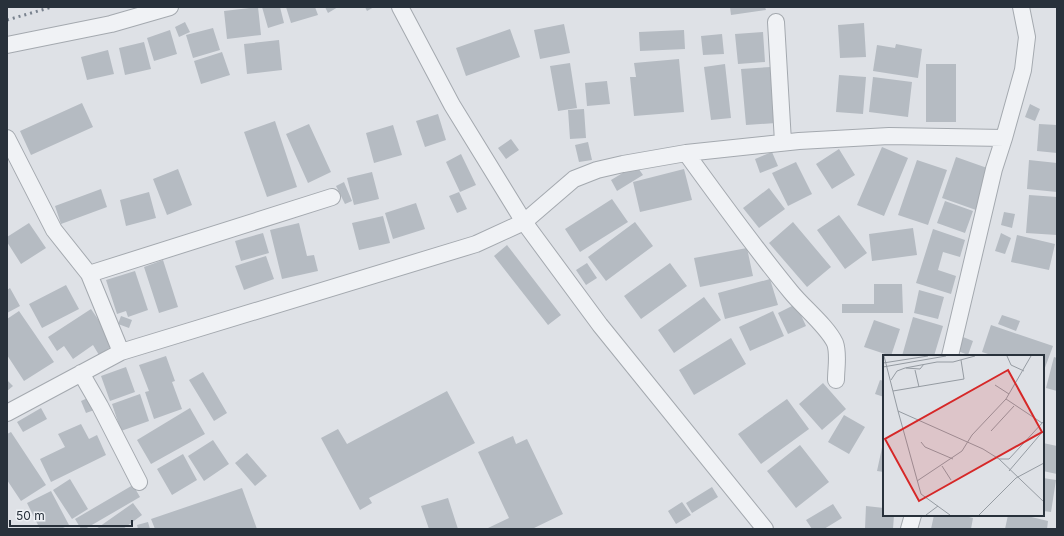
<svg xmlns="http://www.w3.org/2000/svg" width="1064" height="536" viewBox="0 0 1064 536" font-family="Inter,sans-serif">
  <rect width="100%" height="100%" fill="#dee1e6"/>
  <!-- building -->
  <path fill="#b5bbc2" d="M258,7L261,35L227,39L224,11Z
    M262,7H280L284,23L268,28Z
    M286,7H315L318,15L291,23Z
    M325,7H338L328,13Z
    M365,7H374L367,11Z
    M730,7H765L766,10L731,15Z
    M185,22L190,32L179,37L175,27Z
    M864,23L866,57L840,58L838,25Z
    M564,24L570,53L540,59L534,30Z
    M213,28L220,50L193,58L186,35Z
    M510,29L520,57L466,76L456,48Z
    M170,30L177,54L154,61L147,38Z
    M684,30L685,49L640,51L639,32Z
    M763,32L765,62L738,64L735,34Z
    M722,34L724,54L703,55L701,36Z
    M279,40L282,70L247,74L244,44Z
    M144,42L151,69L125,75L119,48Z
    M896,44L922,49L918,78L873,71L877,45L895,48Z
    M108,50L114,74L87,80L81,57Z
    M222,52L230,75L201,84L194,61Z
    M679,59L684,112L634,116L630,77H636L634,63Z
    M570,63L577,108L558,111L550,66Z
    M725,64L731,118L711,120L704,67Z
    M926,64H956V122H926Z
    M771,67L776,123L746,125L741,69Z
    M839,75L866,77L863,114L836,112Z
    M873,77L912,82L908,117L869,112Z
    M607,81L610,104L587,106L585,83Z
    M82,103L93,127L31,155L20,131Z
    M1030,104L1040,109L1035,121L1025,117Z
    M584,109L586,138L570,139L568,110Z
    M438,114L446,140L425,147L416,121Z
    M275,121L297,187L267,197L244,132Z
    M309,124L331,172L308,183L286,134Z
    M1039,124L1057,125V153L1037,151Z
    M393,125L402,155L374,163L366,133Z
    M511,139L519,150L506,159L498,148Z
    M588,142L592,160L579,162L575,145Z
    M882,147L908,158L884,216L857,205Z
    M839,149L855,175L832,189L816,164Z
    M772,152L778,166L760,173L755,159Z
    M461,154L476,185L460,192L446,162Z
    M956,157L990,169L976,210L942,198Z
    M917,160L947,170L928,225L898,215Z
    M1029,160L1057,163V192L1027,189Z
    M796,162L812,194L788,206L772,173Z
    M636,165L643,175L617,191L611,180Z
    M178,169L192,205L167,215L153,179Z
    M684,169L692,200L640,212L633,182Z
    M372,172L379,199L354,205L347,178Z
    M344,182L352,201L345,204L336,186Z
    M769,188L785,209L759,228L743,208Z
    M101,189L107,207L61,224L55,206Z
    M149,192L156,218L126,226L120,200Z
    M459,192L467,209L457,213L449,196Z
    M1029,195L1057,197V235L1026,233Z
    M612,199L628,222L580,252L565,229Z
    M945,201L973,211L965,233L937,223Z
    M416,203L425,229L393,239L385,213Z
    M1004,212L1015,214L1012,228L1001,225Z
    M839,215L867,253L845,269L817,230Z
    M383,216L390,243L359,250L352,223Z
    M635,222L653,246L606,281L588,257Z
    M793,222L831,267L807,287L769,243Z
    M29,223L46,248L21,264L7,242V237Z
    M299,223L307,256L314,255L318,271L282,279L270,230Z
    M913,228L917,255L872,261L869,234Z
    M933,229L965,240L960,257L943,252L938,270L956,276L951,294L916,283Z
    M263,233L269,253L241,261L235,241Z
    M1001,233L1011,238L1005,254L995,251Z
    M1017,235L1055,244L1049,270L1011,262Z
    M507,245L561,315L548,325L494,256Z
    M747,248L753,276L700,287L694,258Z
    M266,256L274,279L244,290L235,266Z
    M163,260L178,307L159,313L144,267Z
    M587,263L597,278L586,285L576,270Z
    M670,263L687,286L641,319L624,296Z
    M135,271L148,310L128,317L126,311L117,314L106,280Z
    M770,279L778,305L725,319L718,293Z
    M874,284H902L903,313H842V304H874Z
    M66,285L79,309L42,328L29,304Z
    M10,288L20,306L7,313V290Z
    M919,290L944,297L938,319L914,313Z
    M704,297L721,320L674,353L658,330Z
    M796,304L806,326L788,334L778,313Z
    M91,309L115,344L99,355L93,345L73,359L64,346L57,351L48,337Z
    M19,311L54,362L24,381L7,355V319Z
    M773,311L784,336L750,351L739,327Z
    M1002,315L1020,321L1016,331L998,324Z
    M121,316L132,320L129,328L118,324Z
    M913,317L943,326L934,356H902Z
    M874,320L900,329L891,356L864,347Z
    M991,325L1053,346L1043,373V356H994L982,352Z
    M963,337L973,341L968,355L958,351Z
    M731,338L746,364L694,395L679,370Z
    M166,356L175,381L172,382L182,409L154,419L145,392L149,391L139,365Z
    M1054,357L1057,358V391L1046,388Z
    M126,367L135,392L110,401L101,376Z
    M203,372L227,413L214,421L189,380Z
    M7,380L13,386L7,391Z
    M880,380L884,381V397L875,394Z
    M823,383L846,409L822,430L799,404Z
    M447,391L475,443L369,498L372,503L360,510L321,438L338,429L347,444Z
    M140,394L149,421L121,431L112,404Z
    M92,396L97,409L86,413L81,401Z
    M787,399L809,429L761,464L738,434Z
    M41,408L47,419L23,432L17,422Z
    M190,408L205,434L151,464L137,440Z
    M844,415L865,427L849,454L828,442Z
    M81,424L89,439L97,435L106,455L51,482L40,459L65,447L58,434Z
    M11,432L46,485L21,501L7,480V434Z
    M513,436L516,444L527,439L563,514L532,529H489L488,528L509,518L478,452Z
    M213,440L229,464L204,481L188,456Z
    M883,443H884V472L877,471Z
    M1043,443L1057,446V474L1043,471Z
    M800,445L829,482L796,508L767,471Z
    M247,453L267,476L255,486L235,463Z
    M183,454L197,480L172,495L157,469Z
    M1043,478L1056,480L1051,512L1043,511Z
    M70,479L88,509L72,519L53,490Z
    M133,485L140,497L85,529H81L75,519Z
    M712,487L718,497L692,513L686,503Z
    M242,488L257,529H155L151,519Z
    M51,491L69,525L61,529H40L27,503Z
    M448,498L458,529H429L421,506Z
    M682,502L691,515L676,524L668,511Z
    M133,503L142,515L123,529H96Z
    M833,504L842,518L824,529H812L806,520Z
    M866,506L884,508V515H894L893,529H865Z
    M934,515H961L973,518L971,529H931Z
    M1008,515H1023L1048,521L1047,529H1005Z
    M148,522L150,529H138L137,525Z"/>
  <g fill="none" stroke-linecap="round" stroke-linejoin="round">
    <!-- minor casing -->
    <g stroke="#a4a9af" stroke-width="18">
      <path id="minor" d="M400,7L452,105L524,222L600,325L765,529
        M776,22L783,142
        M7,45L111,24L170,7
        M7,138L54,230L89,274L121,352
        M686,153C720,200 754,247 791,292C803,307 827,326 835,343C839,354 836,368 836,380
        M89,274L332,197
        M950,356L994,169L1004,138L1023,70L1027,37L1021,7
        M81,373L100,406L139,482
        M7,413L121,352L476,244L524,222L574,179L597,170L623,164L686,153L799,141L889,136L1004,138
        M909,529L913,515"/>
    </g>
    <!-- minor -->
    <use href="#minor" stroke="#f0f2f5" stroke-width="16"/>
    <!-- rail -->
    <path stroke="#79828e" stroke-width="3" stroke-dasharray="2 4" stroke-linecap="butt" d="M7,20L52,7"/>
  </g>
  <!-- overview -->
  <g transform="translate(883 355)">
    <rect width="161" height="161" fill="#dee1e6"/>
    <path fill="none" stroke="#959ba2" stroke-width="1" d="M1,1L15,56L100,94L116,104L161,147M124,1L128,10L141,16M0,8L45,1M0,12L63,1M23,13L37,14L41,9M32,15L36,32M8,25L14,16L22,13L54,7H70L92,1M112,30L126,39M10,36L81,24L78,5M123,44L159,68M15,56L38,139L67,160M108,76L131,51M38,87L42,92L70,104M116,104H126L161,66M59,111L68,125M126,116L161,75M34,126L79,96L89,80L123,44L148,1M43,160L55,151M96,160L133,123L161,108"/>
    <path fill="#d62828" fill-opacity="0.15" stroke="#d62828" stroke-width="2" d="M125,15L159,77L36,146L2,84Z"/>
    <rect width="161" height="161" fill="none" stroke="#28313b" stroke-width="2"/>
  </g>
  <!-- border -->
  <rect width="1064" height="536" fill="none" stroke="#28313b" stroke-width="16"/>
  <!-- scale -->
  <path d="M10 520v6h122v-6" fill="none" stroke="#28313b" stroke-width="2"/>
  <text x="16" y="520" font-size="12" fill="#28313b" stroke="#edf0f4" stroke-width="3" paint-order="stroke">50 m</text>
</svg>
